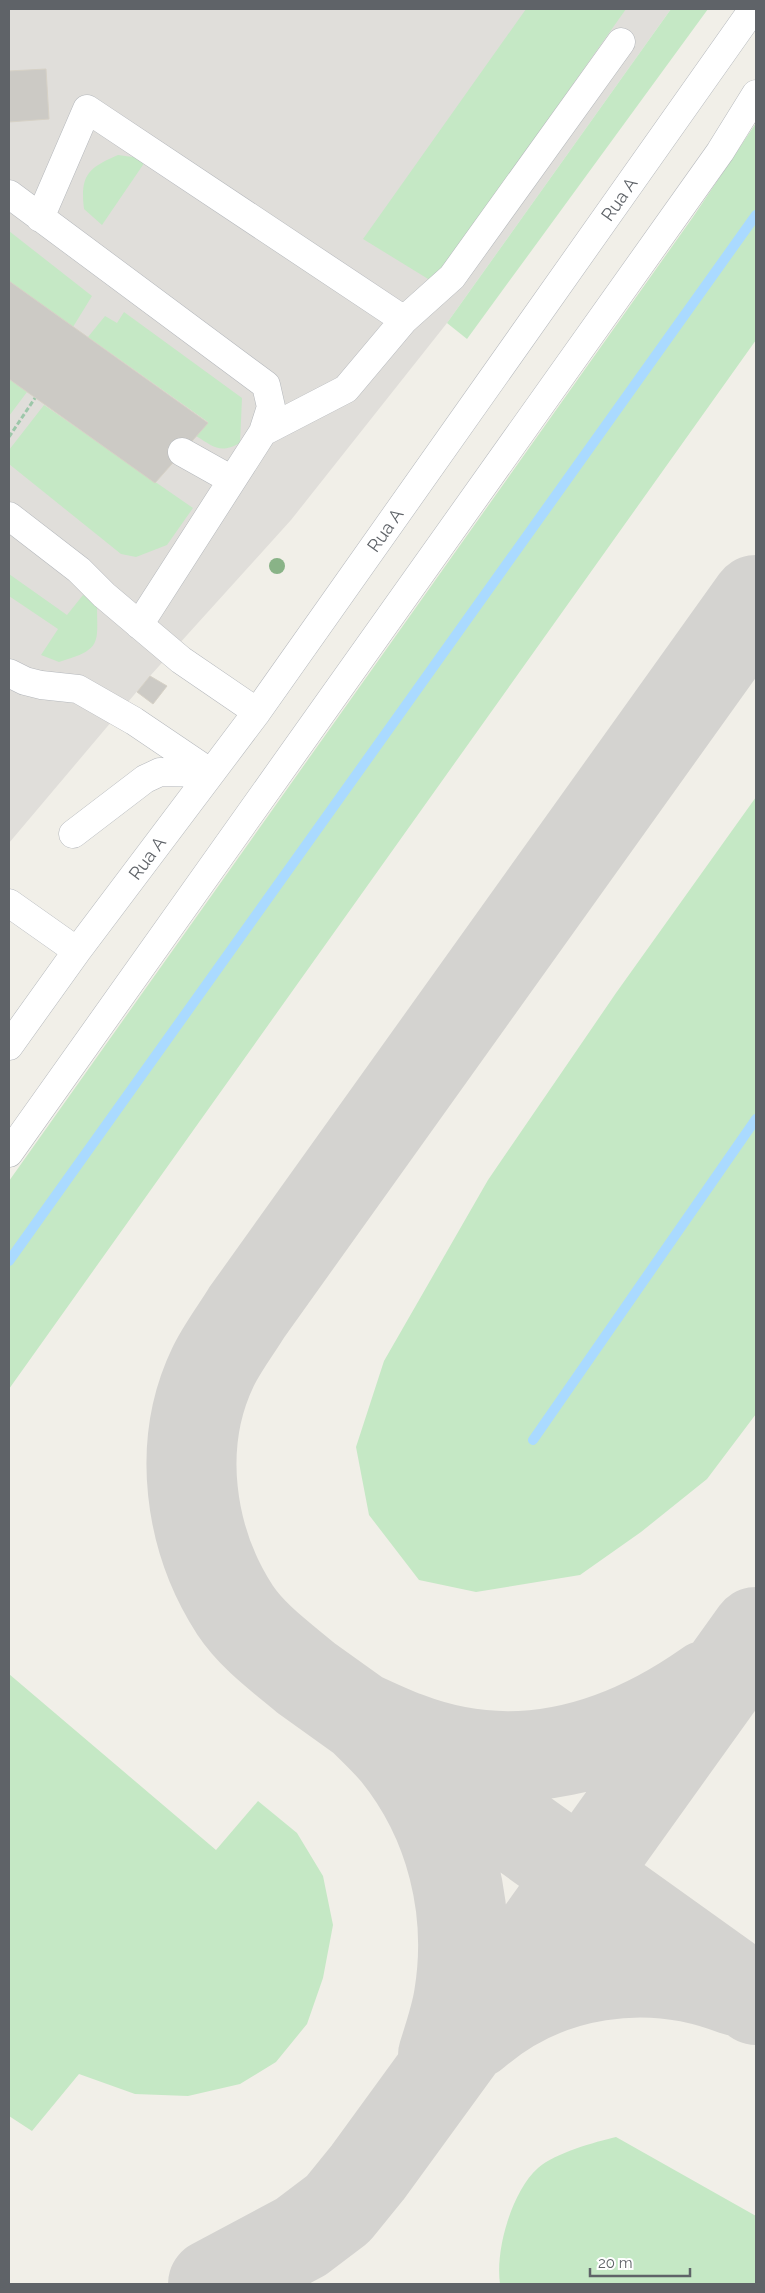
<svg xmlns="http://www.w3.org/2000/svg" width="765" height="2293" viewBox="0 0 765 2293" font-family="Raleway,sans-serif">
  <rect width="100%" height="100%" fill="#f1efe8"/>
  <!-- industrial -->
  <path fill="#e0deda" d="M9,9H671L447,323L291,520L150,676L9,843Z"/>
  <!-- green -->
  <path fill="#c5e8c5" d="M526,9H626L433,282L363,239Z
    M671,9H708L467,339L447,323Z
    M756,123V340L9,1389V1181L693,217Z
    M118,155L147,159L102,225L84,209C80,175 88,168 118,155Z
    M9,231L92,296L73,327L9,281Z
    M124,312L242,398L240,443C220,454 214,447 196,436L208,422L88,337L105,316L117,323Z
    M9,379L27,392L9,416Z
    M44,405L193,508L167,545L136,557L121,554L9,464V450Z
    M9,574L67,615L83,595L97,604C97,644 103,649 59,662L41,655L58,629L9,596Z
    M756,797V1414L707,1479L641,1532L580,1575L476,1592L419,1580L369,1515L356,1447L384,1361L488,1180L616,993Z
    M9,1674L216,1850L258,1801L297,1833L323,1876L333,1925L323,1978L307,2024L276,2062L240,2084L188,2096L135,2094L79,2074L32,2131L9,2116Z
    M616,2137L756,2216V2284H500C495,2250 512,2191 538,2168C555,2153 595,2142 616,2137Z"/>
  <g fill="none" stroke-linecap="round" stroke-linejoin="round">
    <!-- stream -->
    <path stroke="#aadaff" stroke-width="10" d="M9,1261L756,215
      M533,1440L756,1119"/>
    <!-- taxiway -->
    <path stroke="#d4d3d0" stroke-width="90" d="M756,600L247,1312C236,1330 222,1348 213,1367C176,1444 189,1539 235,1610C253,1637 281,1657 306,1678L756,2000
      M474,2034C546,1971 648,1956 736,1991
      M443,2055C449,2036 456,2016 459,1996C473,1910 451,1821 396,1753C385,1740 373,1729 361,1717C376,1724 391,1731 407,1737C515,1779 617,1749 708,1685
      M213,2284L301,2237L338,2209L368,2172L459,2047L756,1632"/>
  </g>
  <!-- building -->
  <path fill="#cccac5" stroke="#d6d1c6" d="M46,69L49,119L9,122V71Z
    M9,281L208,423L155,483L9,379Z
    M150,676L167,686L153,704L137,692Z"/>
  <g fill="none" stroke-linecap="round" stroke-linejoin="round">
    <!-- minor casing -->
    <g stroke="#b5b8bc" stroke-width="29">
      <path id="minor" d="M9,194L266,385L271,407L263,432L139,625
        M40,218L87,109L404,320L346,389L263,432
        M404,320L452,277L621,42
        M182,452L232,480
        M9,516L79,570L104,595L181,660L257,712
        M9,673L25,681L41,685L78,689L134,721L211,773
        M73,834L145,779L160,772L211,773
        M9,903L77,951
        M9,1046L77,951L257,712L753,9
        M9,1153L720,152L756,94"/>
    </g>
    <!-- path -->
    <path stroke="#9cc7a9" stroke-width="3" stroke-dasharray="5 2.5" stroke-linecap="butt" d="M9,437L35,398"/>
    <!-- minor -->
    <use href="#minor" stroke="#fff" stroke-width="28"/>
  </g>
  <!-- trees -->
  <circle fill="#89b387" cx="277" cy="566" r="8"/>
  <g text-anchor="middle" dominant-baseline="central" stroke-width="4" stroke-linejoin="round" paint-order="stroke">
    <!-- street labels -->
    <g font-size="18" fill="#5f6368" stroke="#fff">
      <text transform="translate(619 199) rotate(-55)">Rua A</text>
      <text transform="translate(385 530) rotate(-55)">Rua A</text>
      <text transform="translate(147 858) rotate(-53)">Rua A</text>
    </g>
  </g>
  <!-- border -->
  <rect width="765" height="2293" fill="none" stroke="#5f6368" stroke-width="20"/>
  <!-- scale -->
  <path d="M590 2268v8h100v-8" fill="none" stroke="#5f6368" stroke-width="2.5"/>
  <text x="598" y="2268" font-size="15" fill="#5f6368" stroke="#ffffff" stroke-width="4" paint-order="stroke">20 m</text>
</svg>
